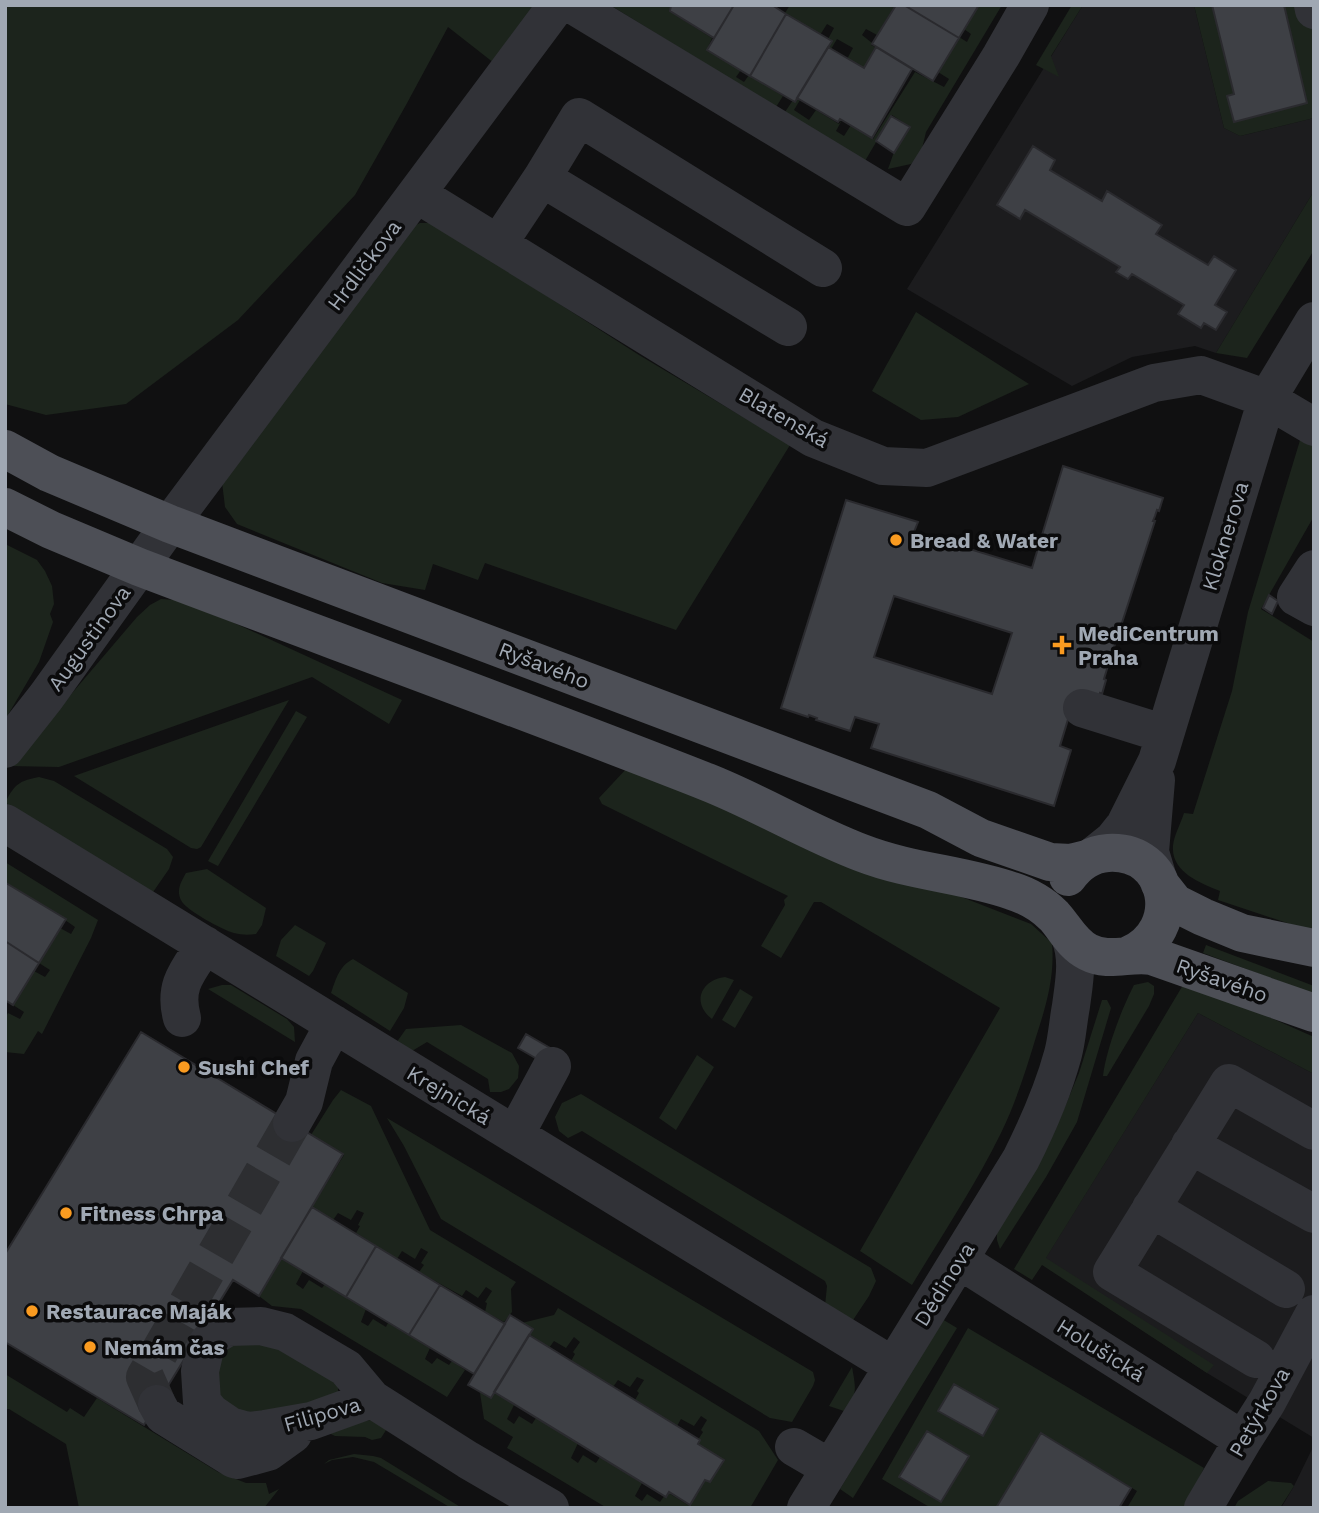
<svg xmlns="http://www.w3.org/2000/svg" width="1319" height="1513" viewBox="0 0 1319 1513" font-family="'Work Sans',sans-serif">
  <rect width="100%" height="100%" fill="#101011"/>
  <!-- built -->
  <path fill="#1c1c1e" d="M1083,5H1194L1224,128L1240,136L1314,118V191L1216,353L1195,346L1132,357L1072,386L907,289Z
    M1198,1013L1314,1074V1438L1207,1373L1042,1264Z
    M1314,1445V1508H1281L1294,1486Z"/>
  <!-- green -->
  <path fill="#1c241c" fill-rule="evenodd" d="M5,5H537L494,63L448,27L406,105L355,195L238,320L126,404L46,415L5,404Z
    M610,5H668L671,7L669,11L712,38L707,50L741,70L736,77L744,82L749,75L783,96L776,107Z
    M790,5H895L877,35L866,29L862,35L872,43L871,45L875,47L864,68L847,59L853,48L837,39L831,49L826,47L828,39L834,28L827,24L820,35L785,13Z
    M979,5H1002L926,132L920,157L911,164L888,169L894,152L910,127L892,115L865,161L785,112L795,97L800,100L794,110L809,120L816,110L839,124L842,120L836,131L844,136L851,125L873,139L915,72L944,87L949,79L938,72L959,37L967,42L971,34L964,29Z
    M1072,5H1083L1051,56L1059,77L1036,65Z
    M1194,5H1212L1234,94L1227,96L1234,121L1307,103L1284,5H1314V118L1240,136L1224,128Z
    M1314,191V250L1247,358L1216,353Z
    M420,223H433L639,355L790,445L676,630L485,563L478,580L433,564L425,590L382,583L237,524L225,507L222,482L399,233Z
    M916,312L1029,384L958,417L921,420L872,391Z
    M1301,437L1314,445V516L1261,609L1314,642V932L1218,900L1220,891C1200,883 1171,872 1173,846C1174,835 1181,823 1184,813L1193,814L1232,691L1248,612Z
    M5,544L37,560L45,571L52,586L54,604L50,614L53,622L39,662L5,720Z
    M161,599L175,600L230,621L402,700L389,724L312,677L59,767L10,766L137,617L150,605Z
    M289,700L201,847L197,849L191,848L74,776Z
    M296,711L307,717L218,866L208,861Z
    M628,767L1031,924L1052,943C1055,977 1046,1006 1036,1037C1026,1070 1016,1102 1001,1133C975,1186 942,1235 912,1285L860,1251L1000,1008L821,902H814L781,958L761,946L785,905L784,900L788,896L602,804L599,798Z
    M39,777L54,781L167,849L173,857L169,869L151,895L13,815L6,801C15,784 19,781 39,777Z
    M5,862L98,920L91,938L42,1034L38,1031L24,1054L5,1052V1018L8,1013L20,1019L24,1012L13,1005L34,971L45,977L50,970L39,963L60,928L71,934L75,927L65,920V919L5,882Z
    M207,869L266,908L262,925L256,934C248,935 242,935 234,933C223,930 185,910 181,900C176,890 181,882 186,873Z
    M295,925L326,943L313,971L309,976L276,956L281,940Z
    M1206,945L1314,986V994L1203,953Z
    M353,959L408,993L404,1008L390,1031L331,993C336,979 339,966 353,959Z
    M725,977L734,980L712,1019C691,1003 701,980 725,977Z
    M1186,980L1314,1037V1074L1198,1013L1046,1258L1214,1365L1207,1373L1042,1265L1032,1280L1014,1269Z
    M1148,982L1154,986V994L1149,1006L1107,1076H1103C1106,1050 1122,1008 1134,985Z
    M222,985H231L287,1019L294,1027L295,1042L208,989Z
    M740,989L753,997L735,1028L722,1020Z
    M1102,1000H1107L1111,1008L1077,1122L1046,1177L1000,1249L997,1240V1229L1061,1116L1079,1073Z
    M461,1025L512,1053L519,1066L518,1078L509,1089L501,1092H490L488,1079L427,1042L407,1054L394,1046L406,1029Z
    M697,1055L714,1067L676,1130L659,1118Z
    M341,1090L371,1106L430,1230L516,1282L511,1289L512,1312L504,1322L485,1312L487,1303L485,1302L492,1291L486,1287L478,1298L466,1290L462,1296L419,1272L424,1265L421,1263L428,1252L421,1248L415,1259L402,1251L397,1259L356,1233L360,1226L358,1225L364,1213L357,1210L351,1220L338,1213L333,1220L312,1207L344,1155L311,1135L333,1100Z
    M581,1094L871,1268L876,1281L869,1296L853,1320L825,1306L827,1286L825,1281L582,1131L568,1138L559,1131L555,1117L562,1103Z
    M387,1118L813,1372L815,1380L813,1386L792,1422L770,1418L441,1219L404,1146Z
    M280,1258L303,1271L296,1284L303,1289L309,1280L322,1288L325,1284L366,1309L361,1322L368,1326L373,1319L386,1327L388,1323L430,1348L425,1359L432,1364L437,1358L449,1365L452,1361L465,1370L447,1397L301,1309L272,1306L259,1296Z
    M558,1308L759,1431L778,1460L750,1508H607L507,1448L513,1437L484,1419L480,1393L492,1389L514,1405L507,1419L514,1424L519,1416L532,1424L536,1418L578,1443L571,1458L578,1463L583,1455L596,1463L600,1457L642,1483L635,1496L642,1501L647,1494L660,1502L667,1492L688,1505L704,1479L708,1482L722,1460L696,1443L703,1432L701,1430L707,1420L701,1416L694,1426L681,1419L677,1426L635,1400L639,1393L637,1391L644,1380L637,1377L630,1387L618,1380L613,1387L571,1361L575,1354L573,1352L580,1342L574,1337L566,1348L554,1341L549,1348L525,1331L522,1323L554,1315Z
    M942,1319L957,1328L853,1498L840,1489Z
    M968,1328L1204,1468L1185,1508H1127L1137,1491L1041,1433L996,1508H931L882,1479ZM998,1409L983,1436L939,1411ZM927,1431L969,1456L941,1502L899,1478Z
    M261,1337L338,1383V1399L251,1421L219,1399V1360L230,1346Z
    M852,1367C856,1389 857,1392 847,1412L829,1406Z
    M5,1374L67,1412L70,1408L84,1417L97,1398L218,1472L246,1483H266L269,1494L279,1489L264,1508H79L66,1444L9,1409H5Z
    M370,1420L388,1427L381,1438L372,1440L365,1437L335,1436L325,1431Z
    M354,1454L373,1456L381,1458L462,1508H451L374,1462L353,1457L332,1460L324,1464L329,1460Z
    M1268,1481L1291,1483L1294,1486L1280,1508H1234L1238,1501Z"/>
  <!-- building -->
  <path fill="#3e4045" stroke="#2a2a2e" stroke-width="2" fill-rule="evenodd" d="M671,5H670H734L714,38L670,11Z
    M734,5H772L786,14L750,76L707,50Z
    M896,5H904L959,38L933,81L872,44Z
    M904,5H979L959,38Z
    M1212,5H1284L1307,103L1234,122L1227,96L1234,94Z
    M786,14L832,41L795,102L750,76Z
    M828,47L864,68L876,47L912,69L872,138L840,119L838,122L797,98Z
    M891,116L910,127L894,153L876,141Z
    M1033,146L1055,160L1050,170L1102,201L1107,191L1162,225L1156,234L1208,265L1214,256L1236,270L1215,305L1227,312L1216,330L1204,323L1201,328L1178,314L1184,305L1132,274L1128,279L1116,272L1120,267L1025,210L1020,219L997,205Z
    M1063,466L1163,498L1159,511L1157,510L1155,516L1153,521H1155L1107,669L1104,679L1106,680L1102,694L1100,693L1098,700L1076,693L1060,746L1071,750L1054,806L871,748L879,724L855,717L850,731L816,720L817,718L809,715L808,717L781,708L846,500L918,522L914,532L1032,568ZM894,596L1012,633L992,694L874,657Z
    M1269,595L1278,601L1272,614L1263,608Z
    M6,883L66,919L39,963L5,941Z
    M5,941L39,963L13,1005L5,1000Z
    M141,1032L343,1154L259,1296L233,1280L144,1425L5,1342V1254Z
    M526,1034L552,1049L544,1063L518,1048Z
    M312,1207L376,1246L346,1297L281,1258Z
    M376,1246L440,1285L409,1335L346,1297Z
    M440,1285L505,1324L474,1374L409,1335Z
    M510,1315L533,1329L491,1398L468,1385Z
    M529,1335L700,1440L698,1444L724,1460L710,1482L705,1480L690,1505L669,1492L666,1497L494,1392Z
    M954,1384L998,1409L983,1436L938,1411Z
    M927,1431L969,1456L941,1502L899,1477Z
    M1041,1433L1131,1488L1119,1508H996Z"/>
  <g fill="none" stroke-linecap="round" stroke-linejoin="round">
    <!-- minor-tunnel -->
    <path stroke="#2d2e31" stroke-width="38" stroke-dasharray="38 19" stroke-linecap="butt" d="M157,1404L145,1377L292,1123"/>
    <!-- minor -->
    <path stroke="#313237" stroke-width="38" d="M573,5L907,207L1001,56L1030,5
      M1313,5L1314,10
      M542,178L788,327
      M417,194L813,438L883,466L927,468L1154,383L1201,375L1267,399L1314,427
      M498,244L542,178L579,117L823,268
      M1314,569L1296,597L1314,607
      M1082,708L1165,734
      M5,749L46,697L170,524L557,5
      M1156,780L1150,852L1159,882
      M5,823L893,1366
      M1093,856L1113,840L1125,825L1157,761L1267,399L1314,321
      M182,1018C173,985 188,971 205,945
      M292,1123L304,1102L314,1061L334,1024
      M515,1135L552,1066
      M1190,1145L1314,1214
      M1151,1208L1286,1289
      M959,1260L1243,1440
      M1256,1359L1112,1272L1229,1083L1314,1131
      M372,1399L311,1421L265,1429L248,1431L230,1426L211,1413L202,1402L200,1371L206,1345L215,1335L228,1327L261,1326L285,1332L346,1368L372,1399L468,1460L550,1508
      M157,1404L163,1415L234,1459L238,1460L268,1452L293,1434
      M794,1447L830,1468
      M806,1508L1021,1159C1038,1125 1053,1091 1063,1054C1067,1039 1068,1022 1071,1006C1074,983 1079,959 1070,937
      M1203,1508L1243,1440L1267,1402L1314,1314"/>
    <!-- major -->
    <path stroke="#4d4f56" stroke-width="38" d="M5,449L49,473L170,524L928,810L981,838L1050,862L1071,863L1087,859
      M5,507L51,530L139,567C329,639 519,708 707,782C760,803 809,833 862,853C911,872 963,874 1012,891C1028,896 1042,904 1054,916C1065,928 1072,944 1088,952C1109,963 1130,952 1152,956L1314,1013
      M1068,877C1078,863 1091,854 1108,853C1170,849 1186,930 1129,955
      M1160,884L1175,903L1203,917L1242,933L1314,948"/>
  </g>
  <!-- markers -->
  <g fill="#fa9b20" stroke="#0b0b0c" stroke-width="2.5">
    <circle cx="896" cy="540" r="7"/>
    <path d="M1058.5 634.5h7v7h7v7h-7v7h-7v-7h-7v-7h7z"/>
    <circle cx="184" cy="1067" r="7"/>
    <circle cx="66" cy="1213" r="7"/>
    <circle cx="32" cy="1311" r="7"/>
    <circle cx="90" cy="1347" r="7"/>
  </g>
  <g text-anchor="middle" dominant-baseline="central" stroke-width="7" stroke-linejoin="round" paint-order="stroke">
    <!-- street labels -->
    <g font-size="21" fill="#a0a8b3" stroke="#0b0b0c">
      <text transform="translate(364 265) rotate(-53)">Hrdličkova</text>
      <text transform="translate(784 417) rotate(30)">Blatenská</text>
      <text transform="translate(1225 536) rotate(-73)">Kloknerova</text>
      <text transform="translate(89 638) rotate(-54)">Augustinova</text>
      <text transform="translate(544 665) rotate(21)">Ryšavého</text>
      <text transform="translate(1222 980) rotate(19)">Ryšavého</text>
      <text transform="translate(449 1095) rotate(31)">Krejnická</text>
      <text transform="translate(944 1284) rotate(-58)">Dědinova</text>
      <text transform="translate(1101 1350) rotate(32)">Holušická</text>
      <text transform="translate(1259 1412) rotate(-60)">Petýrkova</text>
      <text transform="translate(322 1414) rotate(-16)">Filipova</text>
    </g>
    <!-- poi labels -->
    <g font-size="21" font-weight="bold" fill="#a0a8b3" stroke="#0b0b0c" text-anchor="start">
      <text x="910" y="540">Bread &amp; Water</text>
      <text x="1078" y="633">MediCentrum<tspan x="1078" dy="24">Praha</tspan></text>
      <text x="198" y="1067">Sushi Chef</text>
      <text x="80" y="1213">Fitness Chrpa</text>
      <text x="46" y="1311">Restaurace Maják</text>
      <text x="104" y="1347">Nemám čas</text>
    </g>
  </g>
  <!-- border -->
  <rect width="1319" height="1513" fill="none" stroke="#a0a8b3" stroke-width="14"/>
</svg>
